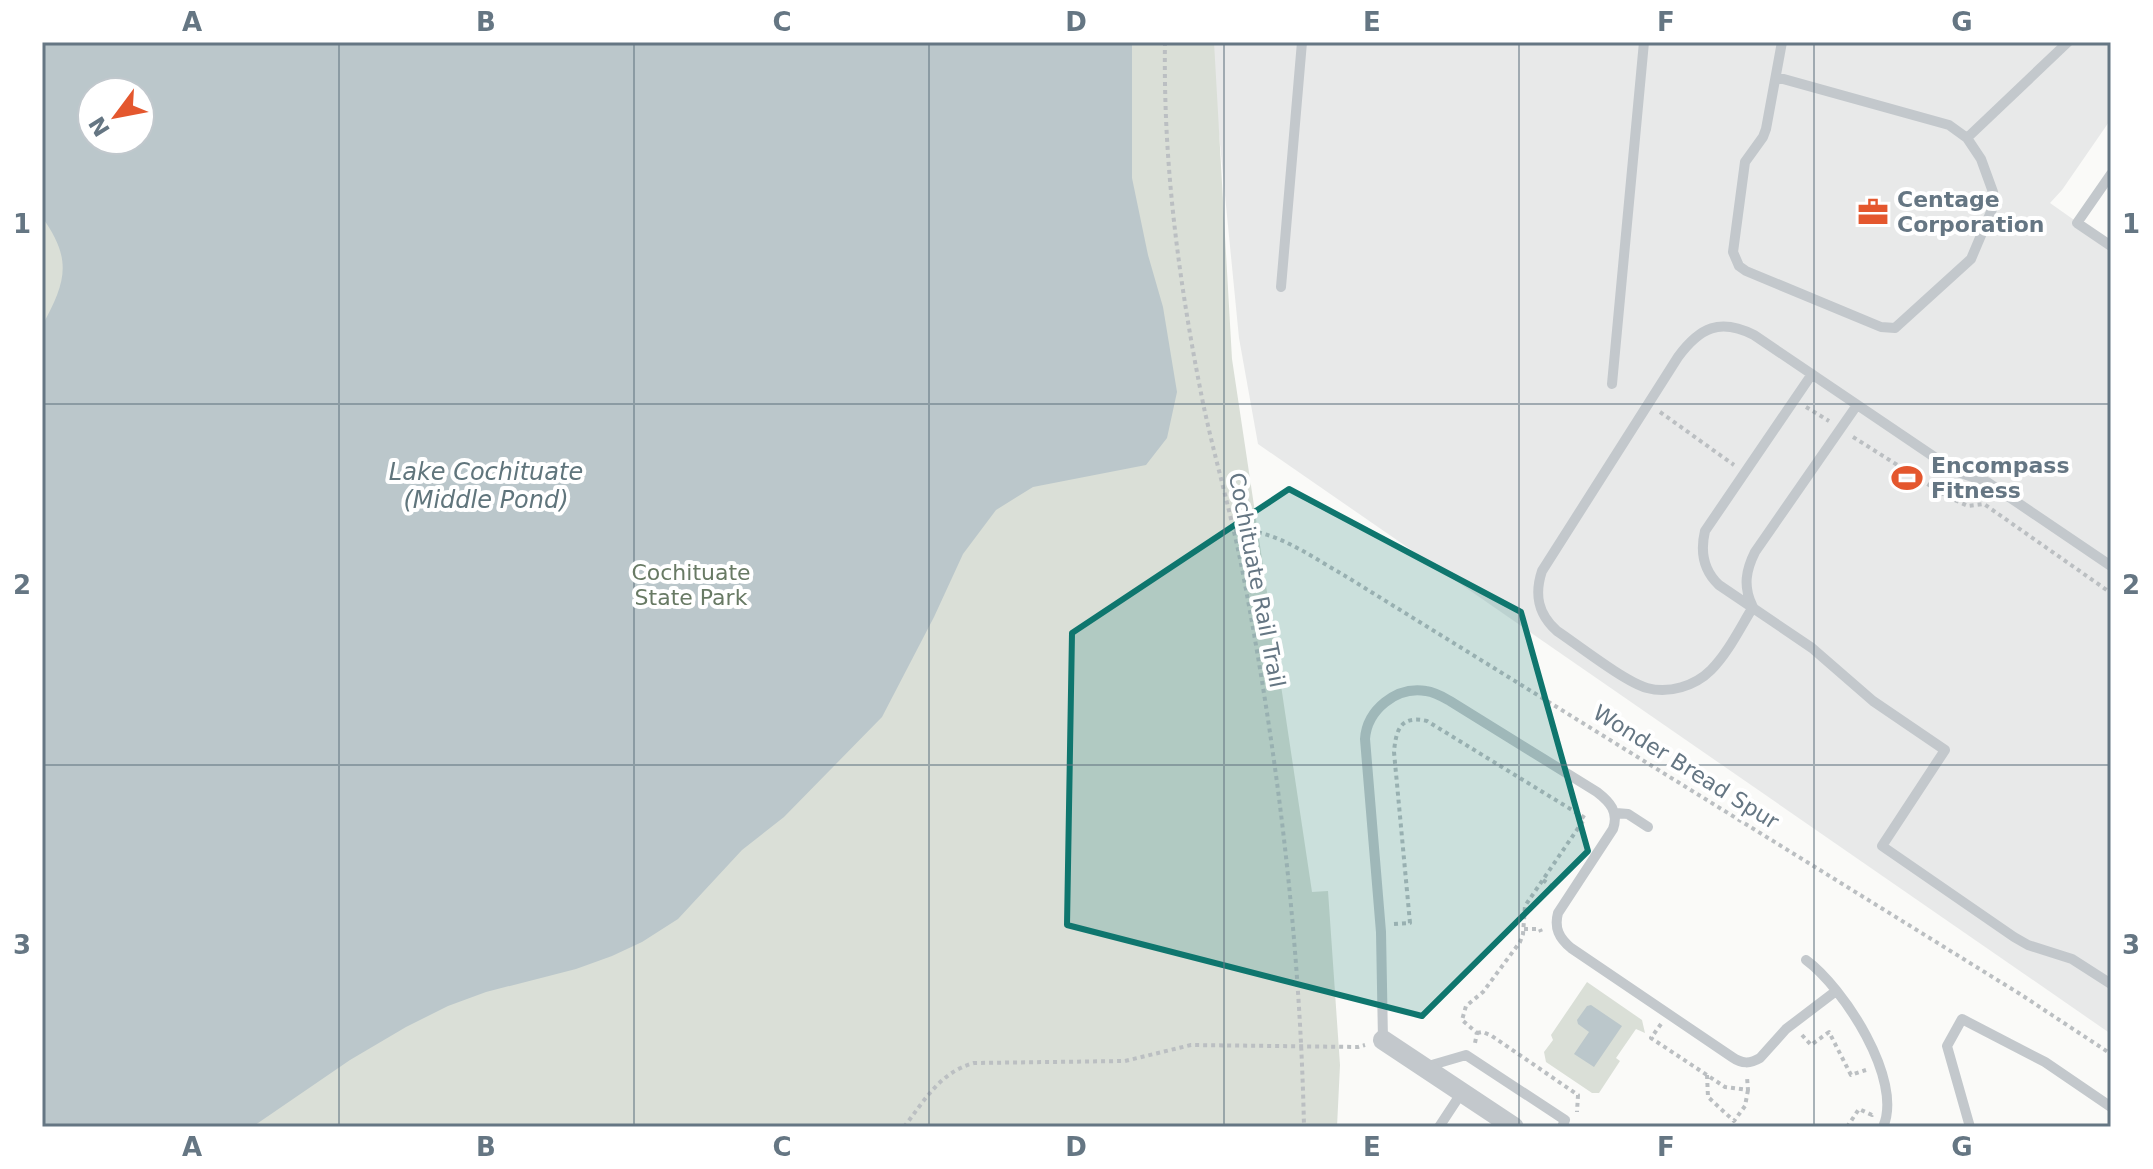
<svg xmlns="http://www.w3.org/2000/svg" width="2153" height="1169" viewBox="0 0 2153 1169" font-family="'DejaVu Sans',sans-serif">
  <rect width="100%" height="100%" fill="#fafaf8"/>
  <!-- built -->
  <path fill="#e8e9e9" d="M1210,42H2111V119L2062,190L2050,203L2111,246V1034L1258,444L1239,338Z"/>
  <!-- green -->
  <path fill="#dadfd7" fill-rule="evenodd" d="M42,42H1214L1232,359L1312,892L1328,891L1340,1065L1337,1127H42ZM92,92H140V140H92Z
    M1587,982L1642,1020L1645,1033L1636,1029L1616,1058L1620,1061L1599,1093H1592L1546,1062L1544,1052L1553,1040L1551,1035Z"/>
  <!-- water -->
  <path fill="#bbc7cb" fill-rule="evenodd" d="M42,42H1132V178L1148,255L1163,307L1177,392L1167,438L1146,465L1033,487L996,510L963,554L934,617L882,717L784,817L742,850L678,919L642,942L612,956L576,969L486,992L448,1006L406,1027L350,1060L252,1127H42V326C66,282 73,260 42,217ZM92,92H140V140H92Z
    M1591,1005L1622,1026L1594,1067L1574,1054L1589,1032L1578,1024L1577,1020L1587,1006Z"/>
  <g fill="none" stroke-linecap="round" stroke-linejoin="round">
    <!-- path -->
    <path stroke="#bbbfc2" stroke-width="4" stroke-dasharray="4 4" stroke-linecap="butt" d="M1165,42C1163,164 1179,284 1203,403C1215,460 1232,516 1243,574C1278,756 1300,941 1304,1127
      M1806,407L1829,421
      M1660,412L1734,465
      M1853,437L1948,497L1968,506L1984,504L2111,593
      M1234,530C1274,528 1313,558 1347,577L2020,994L2111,1054
      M1543,880L1555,889
      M1394,924L1410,923L1394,752C1396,729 1401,715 1427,721L1585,818L1525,906L1523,934L1520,942L1483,992L1466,1006L1462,1020L1477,1033L1475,1043
      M1524,929H1540L1541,932
      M1661,1024L1651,1038L1725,1087L1748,1090L1747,1077
      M1477,1033L1483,1032L1492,1036L1578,1095L1577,1112
      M1802,1035L1811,1045L1829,1032L1851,1075L1866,1070
      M1707,1075L1708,1097L1734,1121L1745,1106L1748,1090
      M904,1127C925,1100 940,1072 974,1063L1125,1061L1191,1045L1358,1047L1365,1045
      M1847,1127L1859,1109L1872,1115L1873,1113"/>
    <!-- lane -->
    <path stroke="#c3c8cc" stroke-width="10" d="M1776,77L1949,125L1967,138L1981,159L1993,192V207L1971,259L1895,328L1881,327L1746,271L1739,266L1733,252L1745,162L1763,137L1766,129L1782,42
      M1967,138L2068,42
      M2111,174L2077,223L2111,246
      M1281,287L1302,42
      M1812,374L1705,531C1700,552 1703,570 1719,585L1812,648L1873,701L1945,750L1882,846L2014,937L2028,945L2072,959L2111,984
      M1612,384L1644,42
      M1752,605C1743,586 1746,570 1755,552L1857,405
      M1753,607C1740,628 1728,653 1711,670C1695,686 1669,694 1647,688C1625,682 1578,645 1557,631C1538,614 1534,595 1542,571L1678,357C1700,327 1720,318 1754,335L1955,471L1987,482L2111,566
      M1616,813L1628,814L1648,827
      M1806,960C1843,987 1904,1080 1883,1127
      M1383,1040L1381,932L1365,739C1367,710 1396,686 1426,691C1435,692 1443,697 1450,701L1597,792C1610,802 1619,812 1613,829L1558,913C1554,928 1559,938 1571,948L1732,1057C1742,1064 1750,1064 1760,1058L1786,1029L1836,991
      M1425,1067L1466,1055L1565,1120L1562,1127
      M1439,1127L1462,1092
      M1970,1127L1947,1046L1962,1019L2045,1062L2111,1107"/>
    <!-- street -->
    <path stroke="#c3c8cc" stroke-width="20" d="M1383,1040L1514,1127"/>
  </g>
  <!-- marked area -->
  <path fill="#0f766e" fill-opacity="0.2" stroke="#0f766e" stroke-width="6" stroke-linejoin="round" d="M1289,489L1521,612L1588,851L1422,1016L1067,925L1072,633Z"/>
  <!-- grid -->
  <path fill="none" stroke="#657683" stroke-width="2" stroke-opacity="0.55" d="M339,42V1127M634,42V1127M929,42V1127M1224,42V1127M1519,42V1127M1814,42V1127M42,404H2111M42,765H2111"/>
  <!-- icons -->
  <defs>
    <g id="office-bare" transform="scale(2.4)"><path d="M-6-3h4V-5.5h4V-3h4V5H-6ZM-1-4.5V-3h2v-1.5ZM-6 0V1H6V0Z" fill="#e4572e" stroke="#fff" stroke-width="2.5" paint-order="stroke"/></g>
    <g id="stadium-bare" transform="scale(2.4)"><path d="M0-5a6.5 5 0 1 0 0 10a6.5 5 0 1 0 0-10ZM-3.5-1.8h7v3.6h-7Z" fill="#e4572e" stroke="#fff" stroke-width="2.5" paint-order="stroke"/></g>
  </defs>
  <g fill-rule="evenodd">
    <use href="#office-bare" x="1873" y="212"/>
    <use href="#stadium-bare" x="1907" y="478"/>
  </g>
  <g text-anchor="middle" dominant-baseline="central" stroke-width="8" stroke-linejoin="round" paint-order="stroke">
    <!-- poi labels -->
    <g font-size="22" font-weight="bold" fill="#657683" stroke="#fff" text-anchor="start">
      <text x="1897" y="199">Centage<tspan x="1897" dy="25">Corporation</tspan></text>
      <text x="1931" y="465">Encompass<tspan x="1931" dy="25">Fitness</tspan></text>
    </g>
    <!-- park labels -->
    <g font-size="22" fill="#687a64" stroke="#fff">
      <text x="691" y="572">Cochituate<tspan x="691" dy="25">State Park</tspan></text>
    </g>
    <!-- street labels -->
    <g font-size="22" fill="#657683" stroke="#fff">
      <text transform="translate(1257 580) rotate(79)">Cochituate Rail Trail</text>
      <text transform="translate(1686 767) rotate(32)">Wonder Bread Spur</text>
    </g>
    <!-- water labels -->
    <g font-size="24" font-style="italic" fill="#60757c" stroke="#fff">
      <text x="486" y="472">Lake Cochituate<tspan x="486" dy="28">(Middle Pond)</tspan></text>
    </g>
  </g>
  <!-- border -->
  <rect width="2153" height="1169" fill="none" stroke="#ffffff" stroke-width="88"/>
  <!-- north arrow -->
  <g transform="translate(116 116) rotate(238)"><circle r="38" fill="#ffffff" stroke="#c1c8cd" stroke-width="2"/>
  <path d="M0-6L14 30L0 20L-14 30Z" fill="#e4572e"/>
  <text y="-12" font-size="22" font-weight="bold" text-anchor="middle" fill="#657683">N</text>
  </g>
  <rect x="44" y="44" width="2065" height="1081" fill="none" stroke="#657683" stroke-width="3"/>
  <g font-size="26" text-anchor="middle" font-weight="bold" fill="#657683">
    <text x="192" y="31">A</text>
    <text x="486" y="31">B</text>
    <text x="782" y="31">C</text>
    <text x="1076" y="31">D</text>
    <text x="1372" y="31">E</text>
    <text x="1666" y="31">F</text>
    <text x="1962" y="31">G</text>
    <text x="22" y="233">1</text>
    <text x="2131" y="233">1</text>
    <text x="22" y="594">2</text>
    <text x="2131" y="594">2</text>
    <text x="22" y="954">3</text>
    <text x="2131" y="954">3</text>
    <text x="192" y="1156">A</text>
    <text x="486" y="1156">B</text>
    <text x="782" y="1156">C</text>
    <text x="1076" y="1156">D</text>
    <text x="1372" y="1156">E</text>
    <text x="1666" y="1156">F</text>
    <text x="1962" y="1156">G</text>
  </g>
</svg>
